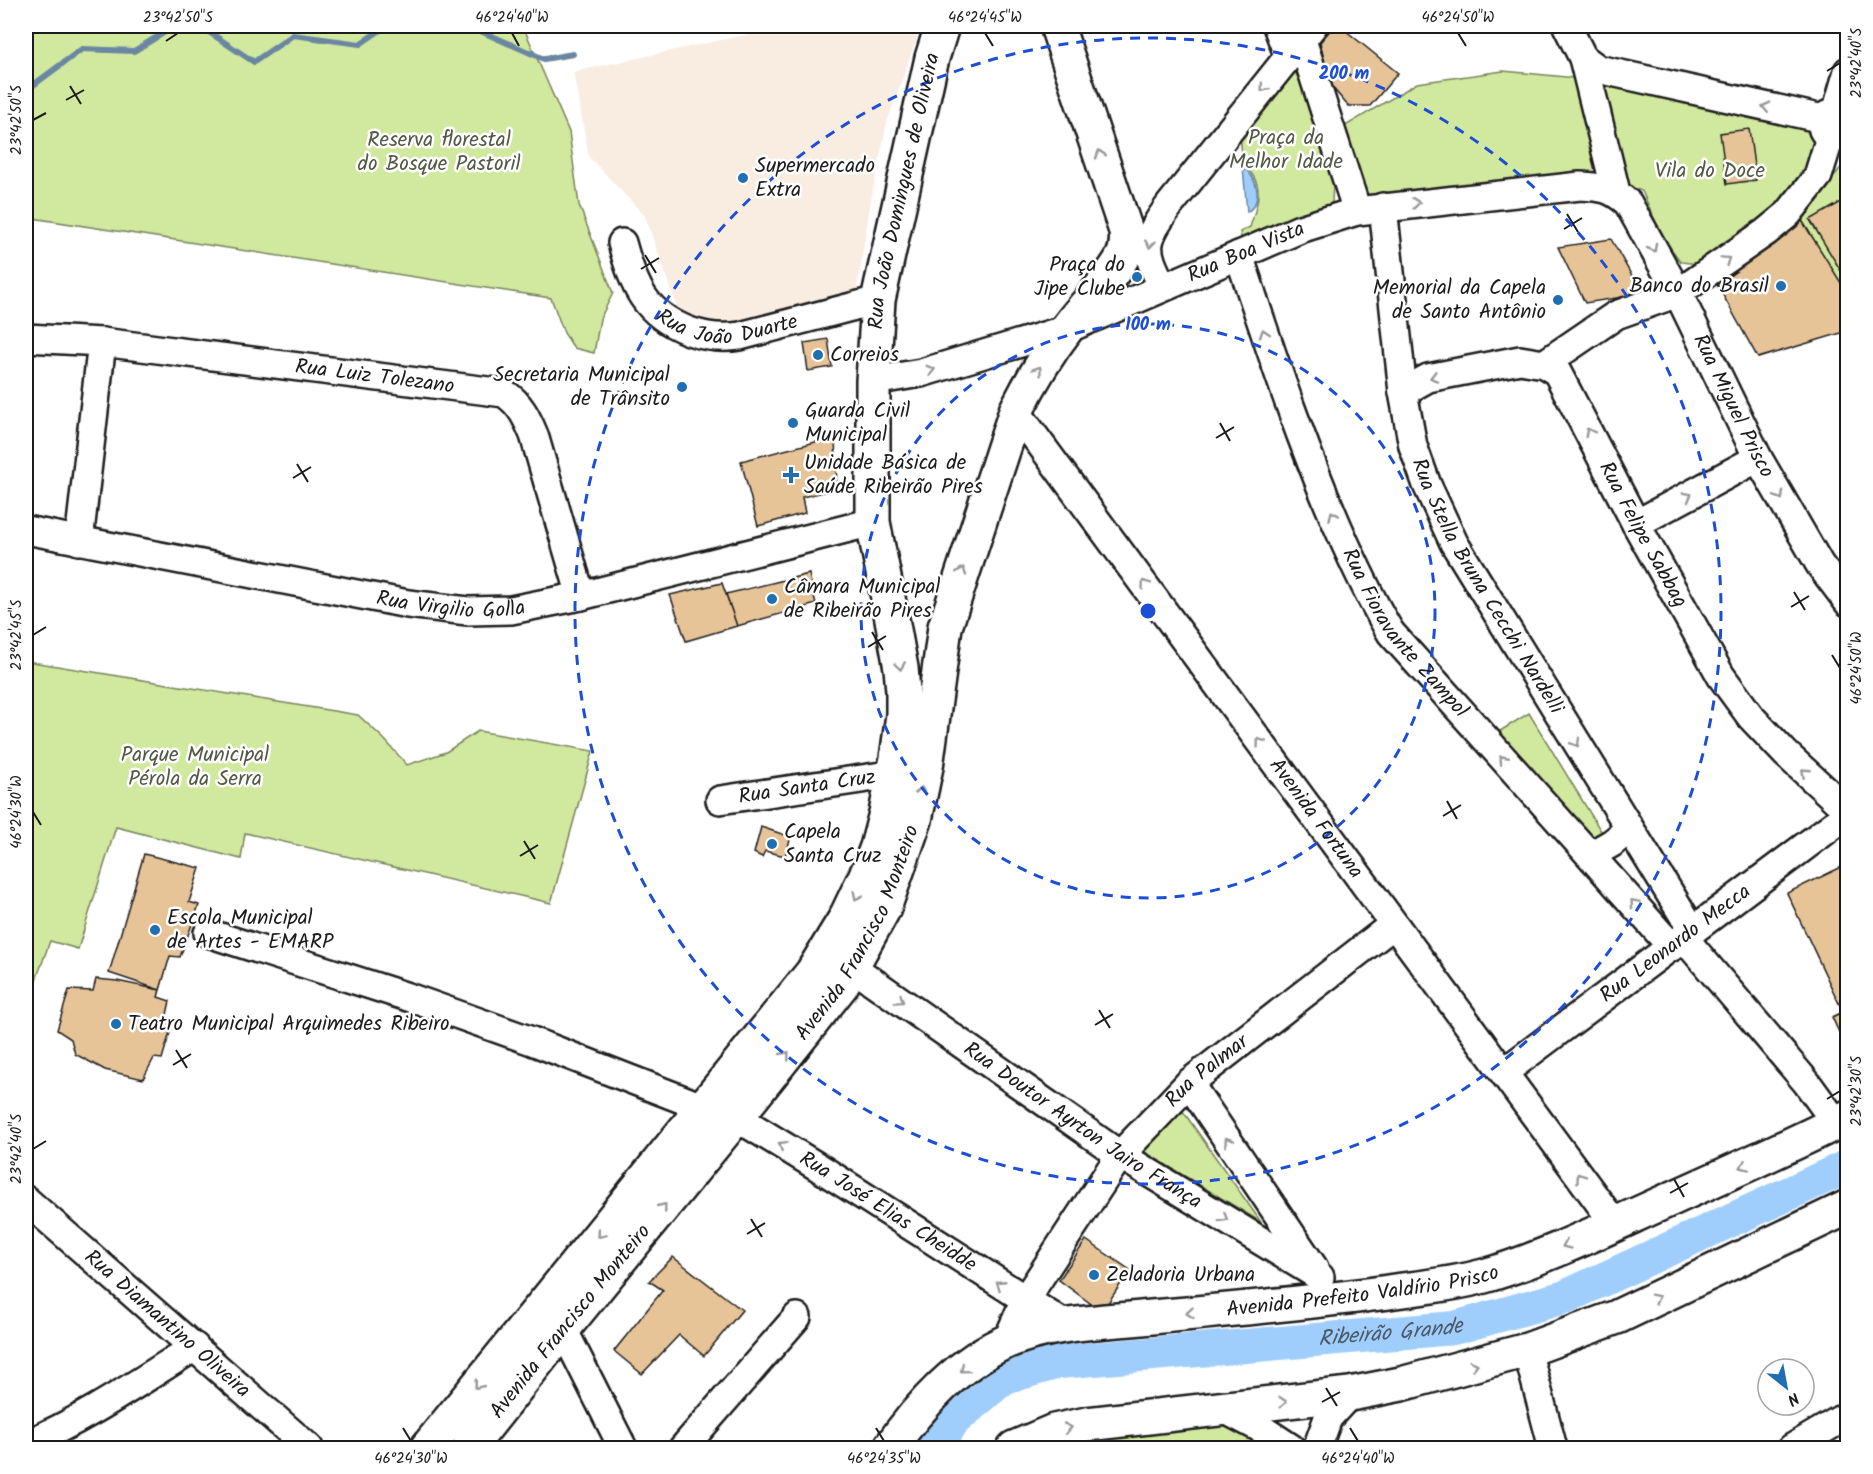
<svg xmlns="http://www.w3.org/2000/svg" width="1873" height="1474" viewBox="0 0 1873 1474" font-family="Kalam,sans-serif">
  <rect width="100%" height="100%" fill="#fff"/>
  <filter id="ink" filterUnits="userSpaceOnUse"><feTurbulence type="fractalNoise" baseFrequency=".0167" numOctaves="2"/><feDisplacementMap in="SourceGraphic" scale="12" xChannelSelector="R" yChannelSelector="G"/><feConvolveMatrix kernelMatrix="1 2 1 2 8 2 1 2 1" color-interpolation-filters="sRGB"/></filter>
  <g filter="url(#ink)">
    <!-- built -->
    <path fill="#f8ede0" d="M786,26H921L887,123L871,200L857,289L720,332L680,315L645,216L589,157L573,72Z"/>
    <!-- green -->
    <path fill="#d1e99e" stroke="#76825d" stroke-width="1.5" d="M26,26H523L569,132L579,205L613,293L600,319L594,353L574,348L564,333L551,298L26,217Z
      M1294,70L1311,104L1334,162L1332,203L1241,238L1240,232L1250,227C1258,203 1266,183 1243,165L1240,134Z
      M1503,71L1566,77L1682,94L1805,119L1820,135L1810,178L1723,253L1699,264L1681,262L1663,238L1642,191L1592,174L1366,200L1342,128L1417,83Z
      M1846,161L1847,162V294L1801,219Z
      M26,661L358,715L384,739L407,765L446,752L478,731L593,751L551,903L245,833L241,859L116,827L78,949L50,941L26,1008Z
      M1529,713L1604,836L1597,841L1492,736Z
      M1180,1107L1261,1222L1143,1151Z
      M1208,1412L1288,1448H1020Z"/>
    <!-- water -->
    <path fill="#a0cefc" stroke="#6b87a2" stroke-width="1.5" d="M1243,167C1257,178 1264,201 1247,212Z"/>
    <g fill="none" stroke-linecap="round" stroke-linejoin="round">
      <!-- stream -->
      <path stroke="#6b87a2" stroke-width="6" d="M200,26L254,62L293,35L360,44L386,26
        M469,26L544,59L573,54
        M26,86H32L82,49L134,51L175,26"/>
      <!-- river -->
      <path stroke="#a0cefc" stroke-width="34" id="s1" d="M934,1448L954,1420L1003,1378L1059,1362L1454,1328L1565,1297L1848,1166"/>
    </g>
    <!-- building -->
    <path fill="#e6c498" stroke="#1c1c1c" stroke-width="1.5" d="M1334,26H1340L1398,73L1370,106H1348L1332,87L1328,79L1320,42Z
      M1749,129L1756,180L1727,184L1720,133Z
      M1848,198V267L1841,271L1810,220Z
      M1801,219L1848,294V331L1758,358L1714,279L1759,254L1780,239Z
      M1611,239L1642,294L1585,303L1558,247Z
      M1848,267V282L1841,271Z
      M828,339L832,367L808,371L804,343Z
      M835,437L837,489L802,497L805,513L758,526L741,461Z
      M809,574L816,604L737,626L726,594Z
      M722,583L737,626L686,641L670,595Z
      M761,827L791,837L785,856L765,851L762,857L754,853Z
      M144,854L200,868L189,902L199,905L180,957L170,956L160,990L109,973Z
      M1848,864V1039L1843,1041L1832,1017L1843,1012L1787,893Z
      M96,979L117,981L160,990L158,997L170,1001L166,1019H174L162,1059L154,1058L143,1079L105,1070L75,1054L71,1039L57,1030L69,990L93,991Z
      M1086,1240L1130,1270L1102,1312L1059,1280Z
      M673,1257L742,1310L704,1356L679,1335L642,1374L614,1351L663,1290L649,1281Z"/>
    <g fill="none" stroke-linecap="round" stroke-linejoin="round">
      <!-- minor casing -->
      <g stroke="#1c1c1c" stroke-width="32">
        <g id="minor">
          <path d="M1277,26L1289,57"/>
          <path d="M1567,26L1583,58L1616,192"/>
          <path d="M1302,40L1357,211"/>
          <path d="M1583,58L1598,69L1823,119"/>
          <circle cx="1834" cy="125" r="12"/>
          <path d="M1836,113L1848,71"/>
          <path id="s2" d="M1383,207L1403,392L1413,446L1427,485L1454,543L1693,931"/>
          <path id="s3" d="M622,243C634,287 645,314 689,331C706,337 722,339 740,336L878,300"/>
          <path id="s4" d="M1239,255C1271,352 1303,450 1345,543C1359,574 1373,604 1391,633L1672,947"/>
          <path d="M1163,287C1143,248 1143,242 1169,206L1313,26"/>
          <path id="s5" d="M26,338L102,342L504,393C520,403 527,418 534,435L581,596"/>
          <path d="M1544,364L1616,315L1678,293L1766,232L1788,214L1818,176L1830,137"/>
          <path id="s6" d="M873,381L921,373L1067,329L1300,229L1357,211L1580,186C1603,187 1611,188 1628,203L1678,293L1758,458L1820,565L1848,602"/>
          <path id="s7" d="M1403,392L1428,378L1520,360L1544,364L1557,372L1636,524L1721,676L1751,717L1786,754L1848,811"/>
          <path id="s8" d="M1016,411L1615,1224"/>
          <path d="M1636,524L1758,458"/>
          <path id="s9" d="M26,530L408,604L468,611L511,610L581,596L873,522"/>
          <path d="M79,541L102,342"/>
          <path id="s10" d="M720,800L895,774"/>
          <path d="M1591,855L1612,843L1629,829"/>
          <path id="s11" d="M208,933L411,998L532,1041L751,1126L823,1170L1067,1326"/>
          <path d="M1684,938L1807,1083L1836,1123"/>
          <path id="s12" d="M852,967L1120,1155L1320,1277"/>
          <path id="s13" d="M1504,1072L1848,814"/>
          <path d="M1189,1083L1314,1268"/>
          <path id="s14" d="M26,1200L309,1448"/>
          <path d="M555,1313L623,1448"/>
          <path id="s15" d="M1007,1341L1025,1300L1120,1155L1189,1083L1393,925"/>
          <path d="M1527,1350L1553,1448"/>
          <path d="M1220,1407L1262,1429L1291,1448"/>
          <path d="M26,1444C86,1419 140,1381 195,1347"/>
          <path d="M683,1448L797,1317"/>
          <path d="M1317,1448L1328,1418L1350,1394"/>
          <path d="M1792,1448L1848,1415"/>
        </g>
      </g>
      <!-- major casing -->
      <g stroke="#1c1c1c" stroke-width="38">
        <g id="major">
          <path id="s16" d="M427,1448L812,973L845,919L868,871L877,847L886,813L897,758L903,715V691L901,668L890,608L873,522V381L878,300L932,58L942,26"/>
          <path id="s17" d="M469,1448L564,1328L735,1119L841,986L884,908L915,820L926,767L945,627L1016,411C1031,381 1048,353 1068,327C1085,304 1108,283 1122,258C1127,249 1127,240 1126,231L1057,26"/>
          <path id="s18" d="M890,1448C919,1406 960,1361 1008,1341C1053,1322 1105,1322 1152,1317C1229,1310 1305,1303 1381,1293C1415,1288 1451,1285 1484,1276C1542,1259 1598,1232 1653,1207C1718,1178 1784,1149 1848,1117"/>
          <path d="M1014,1448L1054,1431L1087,1424L1350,1394L1401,1384L1527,1350L1617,1317L1848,1207"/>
        </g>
      </g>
      <!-- minor -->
      <use href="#minor" stroke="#fff" stroke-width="27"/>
      <!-- major -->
      <use href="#major" stroke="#fff" stroke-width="33"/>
    </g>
    <!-- one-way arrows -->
    <defs><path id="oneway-chevron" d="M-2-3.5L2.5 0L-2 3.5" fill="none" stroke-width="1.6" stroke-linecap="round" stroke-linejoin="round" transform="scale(1.5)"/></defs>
    <g stroke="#999">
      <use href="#oneway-chevron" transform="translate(1264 88) rotate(129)"/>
      <use href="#oneway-chevron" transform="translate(1766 107) rotate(-167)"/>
      <use href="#oneway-chevron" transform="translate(1100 154) rotate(-108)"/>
      <use href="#oneway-chevron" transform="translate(1416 203) rotate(-6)"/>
      <use href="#oneway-chevron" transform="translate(1150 244) rotate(96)"/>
      <use href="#oneway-chevron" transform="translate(1653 248) rotate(61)"/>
      <use href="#oneway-chevron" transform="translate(1726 260) rotate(-35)"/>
      <use href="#oneway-chevron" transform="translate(1264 333) rotate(-108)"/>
      <use href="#oneway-chevron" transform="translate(931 370) rotate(-16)"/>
      <use href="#oneway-chevron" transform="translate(1038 370) rotate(-56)"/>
      <use href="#oneway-chevron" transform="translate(1434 377) rotate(165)"/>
      <use href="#oneway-chevron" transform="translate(1589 432) rotate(-117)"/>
      <use href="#oneway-chevron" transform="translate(1688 496) rotate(-29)"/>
      <use href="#oneway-chevron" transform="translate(1780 496) rotate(60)"/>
      <use href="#oneway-chevron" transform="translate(1333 515) rotate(-114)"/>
      <use href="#oneway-chevron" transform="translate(962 571) rotate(-72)"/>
      <use href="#oneway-chevron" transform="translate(1145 584) rotate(-126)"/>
      <use href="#oneway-chevron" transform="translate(900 666) rotate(82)"/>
      <use href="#oneway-chevron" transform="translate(1260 742) rotate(-126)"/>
      <use href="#oneway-chevron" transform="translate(1576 743) rotate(59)"/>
      <use href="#oneway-chevron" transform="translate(1503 759) rotate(-132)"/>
      <use href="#oneway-chevron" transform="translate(1805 772) rotate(-137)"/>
      <use href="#oneway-chevron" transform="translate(921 791) rotate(-78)"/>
      <use href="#oneway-chevron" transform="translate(857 896) rotate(116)"/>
      <use href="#oneway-chevron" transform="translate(1634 903) rotate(-131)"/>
      <use href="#oneway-chevron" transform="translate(900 1000) rotate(35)"/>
      <use href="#oneway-chevron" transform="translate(786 1055) rotate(-52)"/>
      <use href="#oneway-chevron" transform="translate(1228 1141) rotate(-124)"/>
      <use href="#oneway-chevron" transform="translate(782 1145) rotate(-148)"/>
      <use href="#oneway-chevron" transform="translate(1744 1166) rotate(156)"/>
      <use href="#oneway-chevron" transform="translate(1580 1177) rotate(-126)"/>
      <use href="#oneway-chevron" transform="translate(663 1207) rotate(-51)"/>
      <use href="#oneway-chevron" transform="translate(1224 1218) rotate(31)"/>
      <use href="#oneway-chevron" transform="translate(601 1234) rotate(130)"/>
      <use href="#oneway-chevron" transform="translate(1566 1245) rotate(157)"/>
      <use href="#oneway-chevron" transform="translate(1000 1284) rotate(-147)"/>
      <use href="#oneway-chevron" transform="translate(1656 1298) rotate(-26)"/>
      <use href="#oneway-chevron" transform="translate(1190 1313) rotate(175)"/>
      <use href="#oneway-chevron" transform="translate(1474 1365) rotate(-15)"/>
      <use href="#oneway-chevron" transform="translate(964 1369) rotate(140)"/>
      <use href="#oneway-chevron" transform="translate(478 1385) rotate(129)"/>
      <use href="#oneway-chevron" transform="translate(1283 1402) rotate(-5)"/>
      <use href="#oneway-chevron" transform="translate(1068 1428) rotate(-11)"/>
    </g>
  </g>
  <!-- ticks -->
  <path fill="none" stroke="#1c1c1c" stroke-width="2" d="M512,33L519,46M985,33L993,46M1458,33L1466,46M166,41L178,33M1827,71L1840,63M70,86L81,104M66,100L84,90M33,120L46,113M1567,214L1578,232M1564,229L1582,218M645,255L656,273M641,269L659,258M1220,423L1230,441M1216,438L1234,427M297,464L308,482M293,478L311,467M1794,592L1805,610M1791,607L1809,596M872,632L883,650M33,635L46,627M868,647L886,636M1832,655L1840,668M1447,801L1457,819M33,812L41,825M1443,816L1461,805M524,841L535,859M520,856L538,845M1099,1010L1110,1028M1095,1025L1113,1014M176,1050L187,1068M173,1065L191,1054M1827,1099L1840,1091M33,1149L46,1141M1674,1179L1684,1197M1670,1193L1688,1183M751,1219L762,1237M747,1234L765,1223M1326,1388L1337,1406M1322,1402L1340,1392M403,1428L411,1441M876,1428L884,1441M1350,1428L1358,1441"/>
  <!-- distance rings -->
  <g fill="none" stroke="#1d4ed8" stroke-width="3" stroke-dasharray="10 8">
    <circle cx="1148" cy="611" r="287"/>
    <circle cx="1148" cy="611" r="573"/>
  </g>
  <!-- markers -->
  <g fill="#1f6fb2" stroke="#fff" stroke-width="2">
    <circle cx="743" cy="178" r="6"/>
    <circle cx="1137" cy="277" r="6"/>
    <circle cx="1781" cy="286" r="6"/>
    <circle cx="1558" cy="300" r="6"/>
    <circle cx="818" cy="355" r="6"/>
    <circle cx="682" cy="387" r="6"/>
    <circle cx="793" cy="423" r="6"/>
    <path d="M788 466h6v6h6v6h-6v6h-6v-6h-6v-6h6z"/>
    <circle cx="772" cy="599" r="6"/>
    <circle cx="772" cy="844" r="6"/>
    <circle cx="155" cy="930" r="6"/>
    <circle cx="116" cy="1024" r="6"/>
    <circle cx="1094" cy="1275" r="6"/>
  </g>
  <g text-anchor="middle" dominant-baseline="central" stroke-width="5" stroke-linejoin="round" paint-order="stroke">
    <!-- park labels -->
    <g font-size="21" fill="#525a43" stroke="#fff">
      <text x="1286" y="138">Praça da<tspan x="1286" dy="24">Melhor Idade</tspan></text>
      <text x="439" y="140">Reserva florestal<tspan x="439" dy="24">do Bosque Pastoril</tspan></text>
      <text x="1710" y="171">Vila do Doce</text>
      <text x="195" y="755">Parque Municipal<tspan x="195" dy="24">Pérola da Serra</tspan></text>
    </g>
    <!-- poi labels -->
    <g font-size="21" fill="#1c1c1c" stroke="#fff" text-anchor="start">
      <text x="755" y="166">Supermercado<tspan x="755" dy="24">Extra</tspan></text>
      <text x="1125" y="265" text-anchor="end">Praça do<tspan x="1125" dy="24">Jipe Clube</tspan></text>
      <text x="1769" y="286" text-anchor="end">Banco do Brasil</text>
      <text x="1546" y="288" text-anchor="end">Memorial da Capela<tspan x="1546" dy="24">de Santo Antônio</tspan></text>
      <text x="830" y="355">Correios</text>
      <text x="670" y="375" text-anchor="end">Secretaria Municipal<tspan x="670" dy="24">de Trânsito</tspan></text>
      <text x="805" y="411">Guarda Civil<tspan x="805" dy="24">Municipal</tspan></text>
      <text x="804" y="463">Unidade Básica de<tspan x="804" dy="24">Saúde Ribeirão Pires</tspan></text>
      <text x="784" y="587">Câmara Municipal<tspan x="784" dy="24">de Ribeirão Pires</tspan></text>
      <text x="784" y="832">Capela<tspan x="784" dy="24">Santa Cruz</tspan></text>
      <text x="167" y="918">Escola Municipal<tspan x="167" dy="24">de Artes - EMARP</tspan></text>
      <text x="128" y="1024">Teatro Municipal Arquimedes Ribeiro</text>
      <text x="1106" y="1275">Zeladoria Urbana</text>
    </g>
    <!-- street labels -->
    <g font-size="21" fill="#1c1c1c" stroke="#fff">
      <text stroke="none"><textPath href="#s16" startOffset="1418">Rua João Domingues de Oliveira</textPath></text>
      <text stroke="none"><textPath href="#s6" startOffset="396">Rua Boa Vista</textPath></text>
      <text stroke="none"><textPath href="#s3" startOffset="154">Rua João Duarte</textPath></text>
      <text stroke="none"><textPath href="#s5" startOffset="351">Rua Luiz Tolezano</textPath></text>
      <text stroke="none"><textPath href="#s6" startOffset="1020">Rua Miguel Prisco</textPath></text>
      <text stroke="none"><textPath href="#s7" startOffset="346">Rua Felipe Sabbag</textPath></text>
      <text stroke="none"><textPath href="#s2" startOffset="400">Rua Stella Bruna Cecchi Nardelli</textPath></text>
      <text stroke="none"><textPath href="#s9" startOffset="432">Rua Virgilio Golla</textPath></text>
      <text stroke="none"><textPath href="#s4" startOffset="416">Rua Fioravante Zampol</textPath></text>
      <text stroke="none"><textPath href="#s10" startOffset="88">Rua Santa Cruz</textPath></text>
      <text stroke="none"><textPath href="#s8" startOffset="506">Avenida Fortuna</textPath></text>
      <text stroke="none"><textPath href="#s17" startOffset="648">Avenida Francisco Monteiro</textPath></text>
      <text stroke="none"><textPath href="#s13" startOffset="214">Rua Leonardo Mecca</textPath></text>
      <text stroke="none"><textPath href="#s15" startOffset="339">Rua Palmar</textPath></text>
      <text stroke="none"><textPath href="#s12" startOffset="280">Rua Doutor Ayrton Jairo França</textPath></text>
      <text stroke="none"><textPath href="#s11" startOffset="738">Rua José Elias Cheidde</textPath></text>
      <text stroke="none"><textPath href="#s18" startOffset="520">Avenida Prefeito Valdírio Prisco</textPath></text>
      <text stroke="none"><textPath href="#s17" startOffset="162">Avenida Francisco Monteiro</textPath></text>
      <text stroke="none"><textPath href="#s14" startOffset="188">Rua Diamantino Oliveira</textPath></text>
    </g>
    <!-- water labels -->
    <g font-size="22" font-style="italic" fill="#4a5a6a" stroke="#fff">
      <text stroke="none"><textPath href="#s1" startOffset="490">Ribeirão Grande</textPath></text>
    </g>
  </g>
  <circle cx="1148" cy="611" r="9" fill="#1d4ed8" stroke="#fff" stroke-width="3"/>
  <g font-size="18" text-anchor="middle" font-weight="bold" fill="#1d4ed8" stroke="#fff" stroke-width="5" stroke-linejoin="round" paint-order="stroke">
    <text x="1344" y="79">200 m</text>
    <text x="1148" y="330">100 m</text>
  </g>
  <!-- margin -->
  <rect width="1873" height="1474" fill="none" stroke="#fff" stroke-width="66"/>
  <!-- north arrow -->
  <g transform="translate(1786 1387) rotate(149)"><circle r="28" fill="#ffffff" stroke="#a4a4a4" stroke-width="1.5"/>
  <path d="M0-4.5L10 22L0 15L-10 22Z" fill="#1f6fb2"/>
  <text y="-9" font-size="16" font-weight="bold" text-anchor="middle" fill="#1c1c1c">N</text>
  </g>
  <rect x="33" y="33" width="1807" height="1408" fill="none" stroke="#1c1c1c" stroke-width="2"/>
  <g font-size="15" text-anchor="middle" fill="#1c1c1c">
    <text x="178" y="22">23°42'50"S</text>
    <text x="512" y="22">46°24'40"W</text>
    <text x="985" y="22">46°24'45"W</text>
    <text x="1458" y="22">46°24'50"W</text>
    <text transform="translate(1856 63) rotate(-90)" y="5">23°42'40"S</text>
    <text transform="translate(16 120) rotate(-90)" y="5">23°42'50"S</text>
    <text transform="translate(16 635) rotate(-90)" y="5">23°42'45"S</text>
    <text transform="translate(1856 668) rotate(-90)" y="5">46°24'50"W</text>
    <text transform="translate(16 812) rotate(-90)" y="5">46°24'30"W</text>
    <text transform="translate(1856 1091) rotate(-90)" y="5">23°42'30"S</text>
    <text transform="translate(16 1149) rotate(-90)" y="5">23°42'40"S</text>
    <text x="411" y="1463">46°24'30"W</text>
    <text x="884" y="1463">46°24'35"W</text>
    <text x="1358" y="1463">46°24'40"W</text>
  </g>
</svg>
